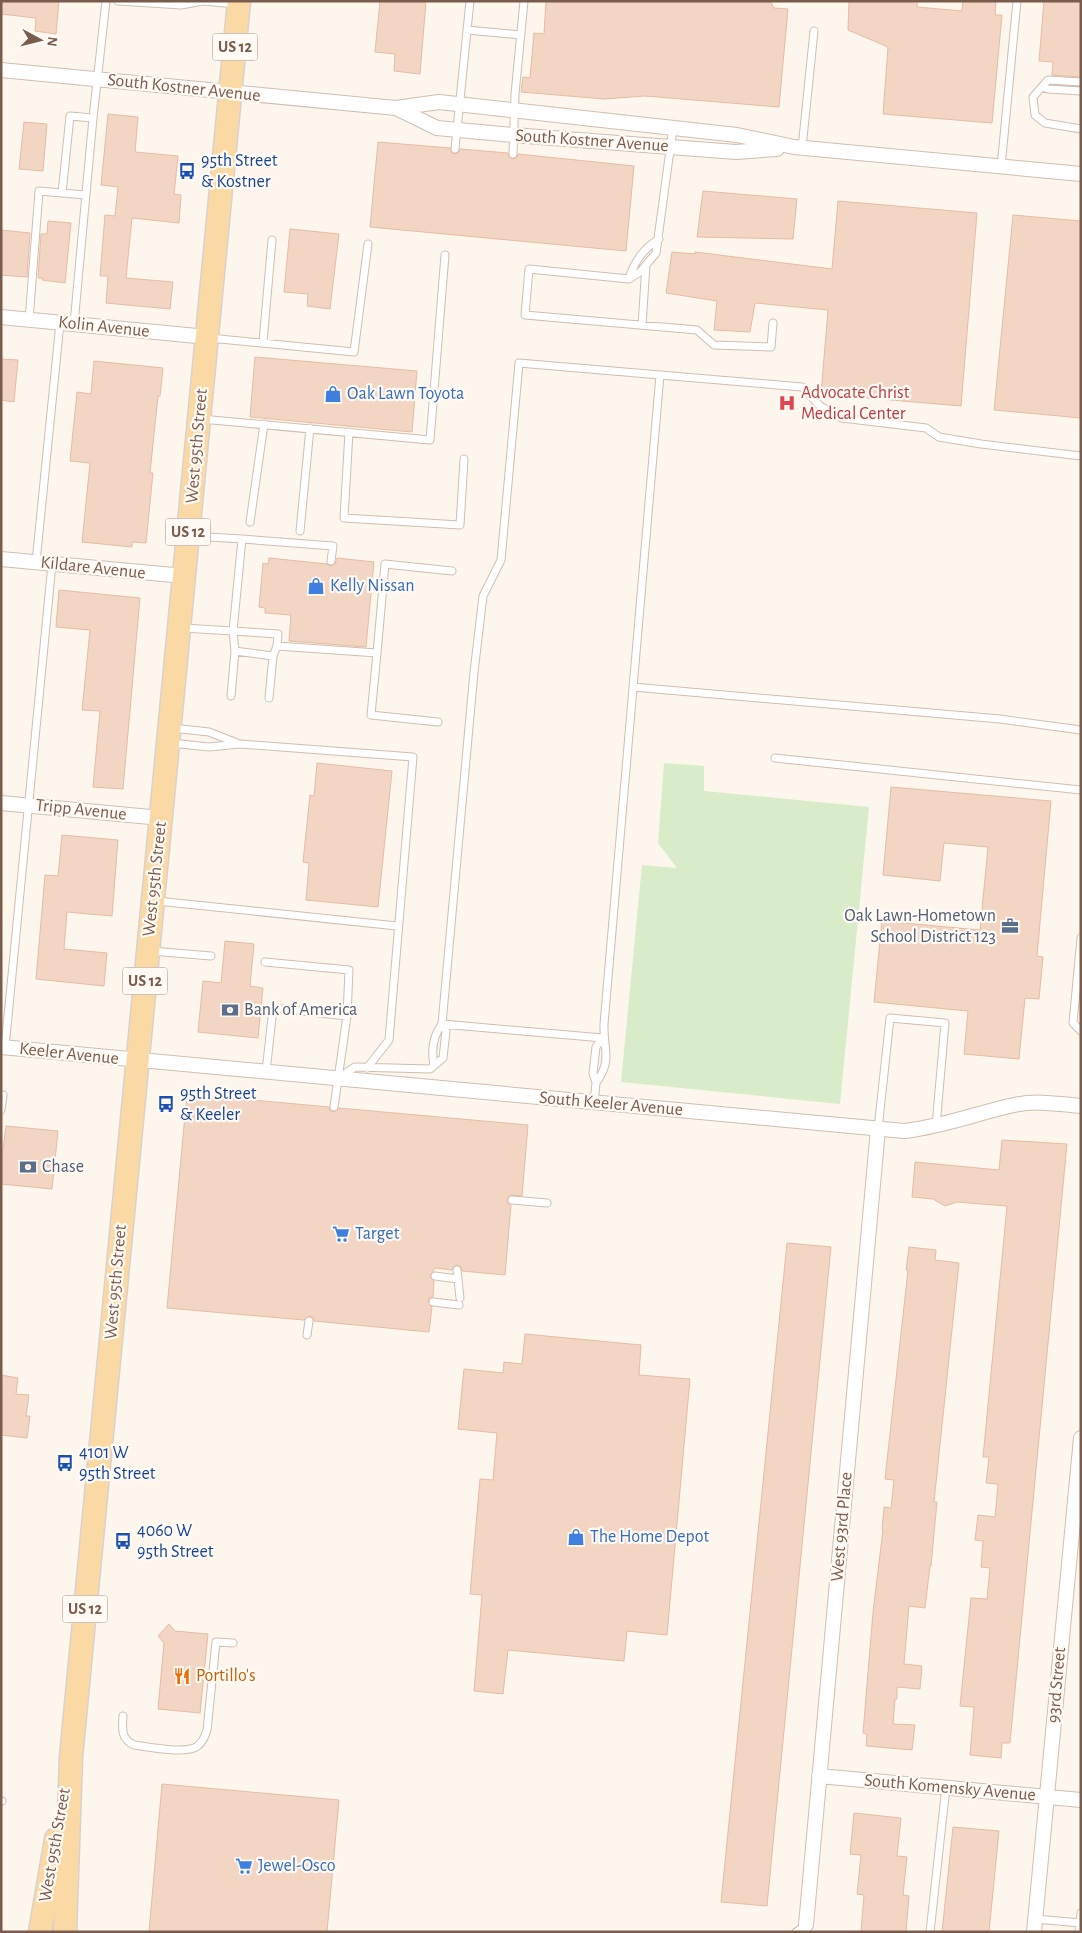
<svg xmlns="http://www.w3.org/2000/svg" width="1082" height="1933" viewBox="0 0 1082 1933" font-family="'Alegreya Sans',sans-serif">
  <rect width="100%" height="100%" fill="#fdf6ec"/>
  <!-- green -->
  <path fill="#d8ecc9" d="M664,763L704,766V791L869,807L840,1104L621,1082L642,865L677,868L658,843Z"/>
  <!-- building -->
  <path fill="#f3d5c3" stroke="#e6bba3" d="M1,1H59L56,34L35,31L36,18L1,14Z
    M380,1H426L420,74L394,71L395,54L375,52Z
    M546,1H770L774,8L788,9L779,107L645,96L604,99L521,92L523,77L530,78L534,33L544,34Z
    M849,1H917V7L962,11L963,1H996L995,15H1002L992,123L883,114L888,47L848,30Z
    M1044,1H1081V77L1052,75L1053,62L1039,61Z
    M108,114L138,117L135,152L178,156L174,194L181,195L179,223L132,218L126,278L173,282L170,309L106,303L108,276H100L105,215L115,216L118,187L101,185Z
    M24,122L47,124L43,171L19,169Z
    M378,142L450,148L452,153L455,154L459,152L460,149L508,153L509,157L512,159L516,158L518,154L634,166L626,251L370,227Z
    M703,191L797,199L793,239L697,237Z
    M838,201L977,213L961,406L821,394L828,310L755,303L750,332L714,330L717,301L666,293L672,252L695,254V252L832,269Z
    M1013,215L1081,221V418L994,410Z
    M48,221L71,223L65,283L42,280L43,278H38L41,234H47Z
    M290,229L339,234L330,309L307,306L308,294L284,292Z
    M1,230L30,233L27,277L1,275Z
    M255,357L417,371L412,432L250,417Z
    M1,359L18,360L14,402L1,400Z
    M94,361L163,368L160,396H158L150,473H153L146,543L132,542V547L82,542L90,463L70,461L77,392L91,394Z
    M269,558L327,564L331,566L335,564L337,558L374,562L366,647L289,641L291,615L265,613V608L259,607L263,563L268,564Z
    M59,590L140,598L123,789L93,787L100,711L82,710L90,630L56,627Z
    M317,763L392,771L378,907L306,900L309,863L303,862L310,795L314,796Z
    M891,787L1051,801L1037,956L1043,957L1039,999L1025,998L1019,1059L964,1054L968,1011L874,1002L882,921L980,930L988,847L944,843L940,881L883,875Z
    M62,835L118,840L112,916L67,912L64,949L107,953L104,986L36,979L45,875L58,876Z
    M225,941L254,944L250,986L263,988L258,1038L198,1032L203,981L221,983Z
    M187,1094L329,1107L330,1111L334,1112L339,1108L528,1125L522,1196L510,1195L507,1199V1203L511,1205L505,1275L462,1271L461,1267L457,1265L454,1266L452,1270L435,1268L430,1276L434,1281L433,1297L429,1298L428,1302L432,1307L429,1332L314,1321L313,1317L309,1316L304,1320L167,1308Z
    M6,1126L58,1131L52,1189L1,1184V1150H3Z
    M1002,1140L1067,1144L1010,1743H1002L1001,1758L970,1755L974,1707L960,1706L971,1598L987,1599L990,1568L981,1567L983,1541L975,1540L978,1515L995,1517L998,1484L986,1483L989,1457H983L1007,1206L957,1202L945,1206L933,1199L912,1197L915,1162L999,1170Z
    M787,1243L831,1247L767,1906L721,1902Z
    M909,1247L936,1250L935,1260L959,1263L934,1502H937L931,1566H930L925,1608L909,1606L904,1664L922,1666L920,1689L897,1687V1699H895L893,1724L915,1725L912,1750L866,1746L867,1734L863,1733L873,1612L883,1530H882L884,1507L891,1508L894,1480L885,1479L908,1270H906Z
    M525,1334L641,1345L639,1375L690,1379L667,1635L627,1631L624,1661L508,1650L503,1694L474,1691L482,1595L470,1594L480,1479L493,1480L497,1433L458,1429L464,1369L503,1373L504,1362L522,1364Z
    M1,1375L18,1378L16,1394L29,1395L26,1416H30L27,1438L1,1435Z
    M169,1624L175,1631L208,1634L200,1713L158,1709L164,1643L158,1636Z
    M162,1784L339,1800L327,1932H149Z
    M854,1813L901,1818L897,1856L907,1857L903,1895L909,1896L906,1932H861L864,1895L857,1894L861,1855L850,1854Z
    M953,1827L999,1831L989,1932H942Z"/>
  <g fill="none" stroke-linecap="round" stroke-linejoin="round">
    <!-- service casing -->
    <g stroke="#d1beb0" stroke-width="9">
      <path id="service" d="M118,1L181,5L203,1L236,4
        M467,30L521,35
        M1081,82L1048,80L1033,97L1035,115L1045,123L1081,129
        M1042,87L1048,89L1081,91
        M673,128L656,253L640,272L629,279L529,269L525,315L697,330L714,345L771,347L773,323
        M802,148L814,31
        M455,149L470,1
        M513,154L515,94L524,1
        M1001,167L1017,1
        M62,193L70,116L93,118
        M629,278C635,261 643,249 659,239
        M29,320L39,191L85,195
        M74,324L93,118L106,1
        M642,325L646,265
        M209,338L354,352L368,244
        M263,342L272,240
        M201,419L430,440L445,255
        M349,432L344,518L460,525L464,459
        M250,522L264,424
        M300,531L310,428
        M242,539L333,546L331,561
        M36,562L60,323
        M183,628L233,631L242,539L191,536
        M235,651L233,631L278,634L277,646L377,653L385,564L452,571
        M377,653L371,715L438,722
        M633,687L1000,719L1081,730
        M231,696L235,651L273,656L277,646
        M269,698L273,656
        M172,728L209,732L237,743
        M171,743L209,747L240,744L413,757L389,1040L367,1068
        M775,758L1081,790
        M157,901L397,926
        M1081,938L1073,1023L1081,1031
        M151,951L211,956
        M265,962L349,970L347,1016L273,1008L266,1072
        M442,1024L603,1038
        M5,1047L52,564
        M434,1065C431,1050 433,1036 442,1024L474,672L483,596L501,560L519,363L660,375
        M340,1077L355,1067L430,1069L443,1058L446,1031L442,1024
        M596,1083C613,1059 603,1050 604,1024L660,375L802,387L820,406L842,418L926,428L939,437L981,444L1081,456
        M594,1103L596,1083L593,1073L596,1047L603,1038
        M334,1107L347,1016
        M1,1110L3,1095
        M878,1129L890,1018L945,1023L936,1126
        M512,1200L547,1203
        M457,1270L460,1298
        M435,1276L458,1279
        M433,1302L459,1305
        M307,1335L309,1321
        M123,1716C122,1729 121,1739 134,1745C150,1747 179,1753 194,1748C202,1745 205,1737 207,1730L216,1642L233,1643
        M1,1801H2
        M1035,1919L1081,1923
        M796,1932L806,1925
        M930,1932L946,1787
        M1079,1932L1081,1913"/>
    </g>
    <!-- minor casing -->
    <g stroke="#d1beb0" stroke-width="16">
      <path id="minor" d="M1,70L396,108L439,102L737,135L794,147L1081,174
        M396,108L437,128L513,135L736,152L777,149
        M1,317L207,337
        M1,559L184,576
        M1,803L161,818
        M1,1047L904,1131C942,1127 977,1113 1014,1105C1036,1100 1059,1104 1081,1106
        M819,1776L1081,1800
        M806,1925L878,1129
        M1034,1932L1081,1438"/>
    </g>
    <!-- primary casing -->
    <g stroke="#dad1cd" stroke-width="25">
      <path id="primary" d="M40,1932L56,1839
        M65,1932L71,1757L239,1"/>
    </g>
    <!-- service -->
    <use href="#service" stroke="#fff" stroke-width="7"/>
    <!-- minor -->
    <use href="#minor" stroke="#fff" stroke-width="14"/>
    <!-- primary -->
    <use href="#primary" stroke="#fbd9a5" stroke-width="22"/>
  </g>
  <!-- icons -->
  <defs>
    <g id="bus-bare" transform="scale(1.35)"><path d="M-5-6H5V4H4V6H2V4H-2V6H-4V4H-5ZM-3.5-4V0h7V-4ZM-3.5 1.2v1.5H-2V1.2ZM2 1.2v1.5H3.5V1.2Z" fill="#1a4fb4" stroke="#fffaf3" stroke-width="2.5" paint-order="stroke"/></g>
    <g id="shop-bare" transform="scale(1.35)"><path d="M-5-2.5h2.3a2.7 3.5 0 0 1 5.4 0H5L5.5 6h-11ZM-1.5-2.5h3a1.5 2.3 0 0 0-3 0Z" fill="#3f7fe0" stroke="#fffaf3" stroke-width="2.5" paint-order="stroke"/></g>
    <g id="hospital-bare" transform="scale(1.35)"><path d="M-5-5h3v3.5h4V-5h3V5h-3V1.5h-4V5h-3Z" fill="#e0444e" stroke="#fffaf3" stroke-width="2.5" paint-order="stroke"/></g>
    <g id="office-bare" transform="scale(1.35)"><path d="M-6-3h4V-5.5h4V-3h4V5H-6ZM-1-4.5V-3h2v-1.5ZM-6 0V1H6V0Z" fill="#5c6f8a" stroke="#fffaf3" stroke-width="2.5" paint-order="stroke"/></g>
    <g id="bank-bare" transform="scale(1.35)"><path d="M-6-4H6V4H-6ZM0-2.3a2.3 2.3 0 1 0 0 4.6a2.3 2.3 0 1 0 0-4.6Z" fill="#5c6f8a" stroke="#fffaf3" stroke-width="2.5" paint-order="stroke"/></g>
    <g id="supermarket-bare" transform="scale(1.35)"><path d="M-6-5.5h2.5l.6 2H6L4.5 2H-2.5L-4.4-4H-6ZM-1.5 3.2a1.3 1.3 0 1 0 .1 0ZM3 3.2a1.3 1.3 0 1 0 .1 0Z" fill="#3f7fe0" stroke="#fffaf3" stroke-width="2.5" paint-order="stroke"/></g>
    <g id="restaurant-bare" transform="scale(1.35)"><path d="M-5-6h1v4h1v-4h1v4h1v-4h1v5L-1.5 .5V6h-2V.5L-5-1ZM5-6V6H3V1.5H1.5Q1.5-4 5-6Z" fill="#e8710a" stroke="#fffaf3" stroke-width="2.5" paint-order="stroke"/></g>
  </defs>
  <g fill-rule="evenodd">
    <use href="#bus-bare" x="187" y="171"/>
    <use href="#shop-bare" x="333" y="394"/>
    <use href="#hospital-bare" x="787" y="403"/>
    <use href="#shop-bare" x="316" y="586"/>
    <use href="#office-bare" x="1010" y="926"/>
    <use href="#bank-bare" x="230" y="1010"/>
    <use href="#bus-bare" x="166" y="1104"/>
    <use href="#bank-bare" x="28" y="1167"/>
    <use href="#supermarket-bare" x="341" y="1234"/>
    <use href="#bus-bare" x="65" y="1463"/>
    <use href="#shop-bare" x="576" y="1537"/>
    <use href="#bus-bare" x="123" y="1541"/>
    <use href="#restaurant-bare" x="182" y="1676"/>
    <use href="#supermarket-bare" x="244" y="1866"/>
  </g>
  <g text-anchor="middle" dominant-baseline="central" stroke-width="4.5" stroke-linejoin="round" paint-order="stroke">
    <!-- shield labels -->
    <g fill="#fffaf3" stroke="#a28b7f" stroke-width="1">
      <rect x="212.5" y="33.5" width="45" height="27" rx="4"/>
      <rect x="165.5" y="518.5" width="45" height="27" rx="4"/>
      <rect x="122.5" y="967.5" width="45" height="27" rx="4"/>
      <rect x="62.5" y="1595.5" width="45" height="27" rx="4"/>
    </g>
    <g font-size="16" font-weight="bold" fill="#7a5c4d">
      <text x="235" y="47">US 12</text>
      <text x="188" y="532">US 12</text>
      <text x="145" y="981">US 12</text>
      <text x="85" y="1609">US 12</text>
    </g>
    <!-- street labels -->
    <g font-size="18" fill="#7a5c4d" stroke="#fffaf3">
      <text transform="translate(184 88) rotate(6)">South Kostner Avenue</text>
      <text transform="translate(592 141) rotate(4)">South Kostner Avenue</text>
      <text transform="translate(104 327) rotate(6)">Kolin Avenue</text>
      <text transform="translate(197 446) rotate(-85)">West 95th Street</text>
      <text transform="translate(93 568) rotate(6)">Kildare Avenue</text>
      <text transform="translate(81 810) rotate(6)">Tripp Avenue</text>
      <text transform="translate(155 879) rotate(-84)">West 95th Street</text>
      <text transform="translate(69 1054) rotate(6)">Keeler Avenue</text>
      <text transform="translate(611 1104) rotate(5)">South Keeler Avenue</text>
      <text transform="translate(116 1282) rotate(-85)">West 95th Street</text>
      <text transform="translate(842 1527) rotate(-85)">West 93rd Place</text>
      <text transform="translate(1057 1685) rotate(-85)">93rd Street</text>
      <text transform="translate(950 1788) rotate(5)">South Komensky Avenue</text>
      <text transform="translate(55 1845) rotate(-80)">West 95th Street</text>
    </g>
    <!-- transit labels -->
    <g font-size="18" fill="#164399" stroke="#fffaf3" text-anchor="start">
      <text x="201" y="161">95th Street<tspan x="201" dy="21">&amp; Kostner</tspan></text>
      <text x="180" y="1094">95th Street<tspan x="180" dy="21">&amp; Keeler</tspan></text>
      <text x="79" y="1453">4101 W<tspan x="79" dy="21">95th Street</tspan></text>
      <text x="137" y="1531">4060 W<tspan x="137" dy="21">95th Street</tspan></text>
    </g>
    <!-- health labels -->
    <g font-size="18" fill="#be3a42" stroke="#fffaf3" text-anchor="start">
      <text x="801" y="393">Advocate Christ<tspan x="801" dy="21">Medical Center</tspan></text>
    </g>
    <!-- shop labels -->
    <g font-size="18" fill="#366cbe" stroke="#fffaf3" text-anchor="start">
      <text x="347" y="394">Oak Lawn Toyota</text>
      <text x="330" y="586">Kelly Nissan</text>
      <text x="355" y="1234">Target</text>
      <text x="590" y="1537">The Home Depot</text>
      <text x="258" y="1866">Jewel-Osco</text>
    </g>
    <!-- service labels -->
    <g font-size="18" fill="#4e5e75" stroke="#fffaf3" text-anchor="start">
      <text x="996" y="916" text-anchor="end">Oak Lawn-Hometown<tspan x="996" dy="21">School District 123</tspan></text>
      <text x="244" y="1010">Bank of America</text>
      <text x="42" y="1167">Chase</text>
    </g>
    <!-- food labels -->
    <g font-size="18" fill="#c56008" stroke="#fffaf3" text-anchor="start">
      <text x="196" y="1676">Portillo's</text>
    </g>
  </g>
  <!-- border -->
  <rect width="1082" height="1933" fill="none" stroke="#7a5c4d" stroke-width="5"/>
  <!-- north arrow -->
  <g transform="translate(40 40) rotate(97)" stroke="#fffaf3" stroke-width="4" paint-order="stroke">
  <path d="M0-4L9 19L0 12L-9 19Z" fill="#7a5c4d"/>
  <text y="-8" font-size="14" font-weight="bold" text-anchor="middle" fill="#7a5c4d">N</text>
  </g>
</svg>
